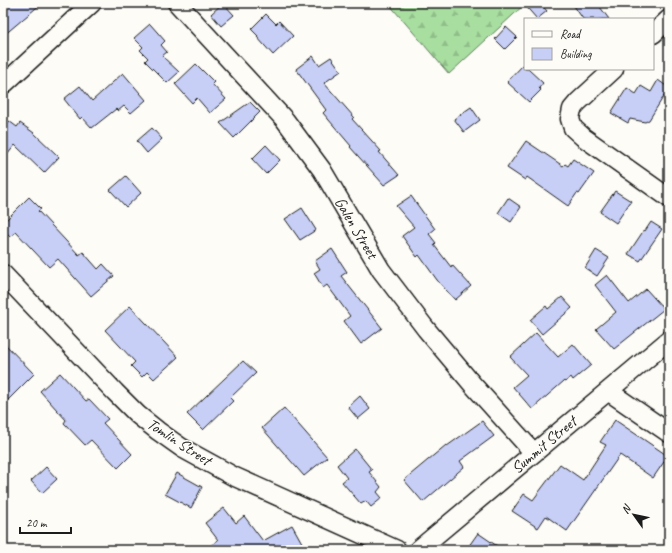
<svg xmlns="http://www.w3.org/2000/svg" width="672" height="553" viewBox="0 0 672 553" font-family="Caveat,sans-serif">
  <defs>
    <pattern id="forest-firs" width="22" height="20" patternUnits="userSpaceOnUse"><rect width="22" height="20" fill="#a8dea0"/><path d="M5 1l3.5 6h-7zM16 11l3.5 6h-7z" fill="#90be89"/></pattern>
  </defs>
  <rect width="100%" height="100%" fill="#fdfcf7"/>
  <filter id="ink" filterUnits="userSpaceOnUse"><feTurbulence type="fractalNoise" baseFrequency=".025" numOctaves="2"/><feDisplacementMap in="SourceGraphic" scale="8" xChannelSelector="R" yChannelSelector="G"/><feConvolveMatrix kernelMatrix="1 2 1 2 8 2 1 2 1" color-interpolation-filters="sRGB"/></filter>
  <g filter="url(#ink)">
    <!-- forest -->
    <path fill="url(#forest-firs)" stroke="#627d5e" d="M388,3H526L449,74Z"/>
    <!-- building -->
    <path fill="#c7cff7" stroke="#1c1c1c" d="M3,3H42L3,36Z
      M223,3L234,15L221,26L211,14Z
      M523,3H540L547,11L537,19Z
      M572,3H597L609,19H583Z
      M266,14L276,24L279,21L293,36L273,55L257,37L258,36L251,29Z
      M150,24L165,41L161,45L167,52L162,56L179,72L167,83L145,61L148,58L140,50L143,47L134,38Z
      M506,27L517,37L505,49L495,39Z
      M313,56L319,65L331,57L341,71L324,83L354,117L352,119L381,151L379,152L399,175L384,185L350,147L351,146L323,113L326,110L296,69Z
      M196,64L214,82L212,84L226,99L210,113L197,98L192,103L175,84Z
      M523,65L525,67V69H528L543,83L539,88L541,90L529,102L507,82Z
      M123,73L146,100L131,113L124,106L118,111L116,109L92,128L82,117L80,119L64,99L80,86L92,101Z
      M658,80L669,88L649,120L645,122L630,119L628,123L611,113L627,88L636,94L641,86L651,92Z
      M250,102L260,112L234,138L220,123Z
      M471,107L480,120L464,132L454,119Z
      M9,121L17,127L20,123L34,133L59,157L44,173L15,145L3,160V129Z
      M152,128L162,139L147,153L137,141Z
      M526,141L563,166L565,164L568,166L573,159L594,173L579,194L577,193L568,206L527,177L525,180L507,168Z
      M266,145L280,160L266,174L252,159Z
      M126,176L141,193L126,207L110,190Z
      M615,191L631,201L616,223L600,212Z
      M411,196L435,229L429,234L436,243L434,245L451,267L452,265L471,286L455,300L437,280L419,255L417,257L402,236L414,227L396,206Z
      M29,197L41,209L38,211L79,255L83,252L98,269L103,264L114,276L91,296L58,259L49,267L16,232L10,237L3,230V223Z
      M508,198L521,207L511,222L498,213Z
      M302,208L316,230L300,240L285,219Z
      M651,222L662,229L640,261L628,254L644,230L645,231Z
      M332,249L347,272L341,276L382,328L361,344L344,321L350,316L327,285L323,288L314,273L320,269L315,261Z
      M596,250L609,258L597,276L585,268Z
      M607,275L629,303L646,289L664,309L614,349L596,329L616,312L595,285Z
      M562,297L572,308L542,334L530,320L546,306L548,309Z
      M130,306L178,357L154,379L147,372L142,377L131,366L135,362L105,330Z
      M536,333L558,357L573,344L591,365L573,380L571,377L565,382L564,381L532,409L513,387L527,375L510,357Z
      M3,342L34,374L3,405Z
      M243,361L256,373L230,398L233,401L203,430L187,414Z
      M60,373L86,401L89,399L108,419L103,423L132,454L118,468L91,440L85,445L64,423L66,420L40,391Z
      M360,396L370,409L358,419L348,407Z
      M284,408L327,457L304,476L262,428Z
      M615,420L668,456L653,478L620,455L567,531L546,516L538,528L512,511L524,494L533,500L560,464L583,480L606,445L600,442Z
      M482,421L494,436L460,461L464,467L423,502L404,480L446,445L447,446Z
      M355,449L372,470L369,472L381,487L377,492L382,498L371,507L366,501L361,504L342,482L347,478L337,465Z
      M46,467L57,479L42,493L31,481Z
      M177,473L202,487L191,508L165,494Z
      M224,508L236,523L244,516L263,541L292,525L306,550H205L218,540L205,523Z
      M478,533L503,550H466Z"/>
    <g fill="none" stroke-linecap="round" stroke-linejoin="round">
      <!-- minor casing -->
      <g stroke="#1c1c1c" stroke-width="21">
        <path id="minor" d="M177,3L285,120L322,170L381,270L426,329L473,385L534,453
          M653,34L669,19
          M614,69L578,102L572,109L570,119L573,128L583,137L669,198
          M3,85L92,3
          M3,274L115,392L138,415L158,431L182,448L233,476L397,550
          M608,391L669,433
          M418,550L669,340"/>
      </g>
      <!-- minor -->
      <use href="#minor" stroke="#fdfcf7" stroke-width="18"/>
    </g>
  </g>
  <g text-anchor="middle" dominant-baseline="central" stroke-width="3" stroke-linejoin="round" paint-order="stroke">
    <!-- street labels -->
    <g font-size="16" fill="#1c1c1c" stroke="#fdfcf7">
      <text transform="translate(356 228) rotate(59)">Galen Street</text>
      <text transform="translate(179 442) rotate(33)">Tomlin Street</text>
      <text transform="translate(544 445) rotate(-40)">Summit Street</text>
    </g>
  </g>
  <!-- margin -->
  <rect width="672" height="553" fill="none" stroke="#fdfcf7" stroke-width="16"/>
  <rect x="8" y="8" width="656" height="537" fill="none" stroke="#1c1c1c" stroke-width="1.5" filter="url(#ink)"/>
  <!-- legend -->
  <rect x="524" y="18" width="130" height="52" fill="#fdfcf7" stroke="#a3a29f"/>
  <rect x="532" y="31" width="20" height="6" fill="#fdfcf7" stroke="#a3a29f"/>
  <text x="560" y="38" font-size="12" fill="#1c1c1c">Road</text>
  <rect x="532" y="48" width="20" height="12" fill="#c7cff7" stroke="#a3a29f"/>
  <text x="560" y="58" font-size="12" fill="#1c1c1c">Building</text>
  <!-- north arrow -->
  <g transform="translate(634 515) rotate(303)" stroke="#fdfcf7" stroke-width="3" paint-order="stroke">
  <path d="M0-3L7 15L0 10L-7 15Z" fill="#1c1c1c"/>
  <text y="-6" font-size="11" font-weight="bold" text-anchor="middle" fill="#1c1c1c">N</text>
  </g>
  <!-- scale -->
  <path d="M20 527v6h51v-6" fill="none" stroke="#1c1c1c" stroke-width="2"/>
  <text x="26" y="527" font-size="12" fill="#1c1c1c" stroke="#fdfcf7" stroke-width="3" paint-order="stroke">20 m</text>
</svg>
